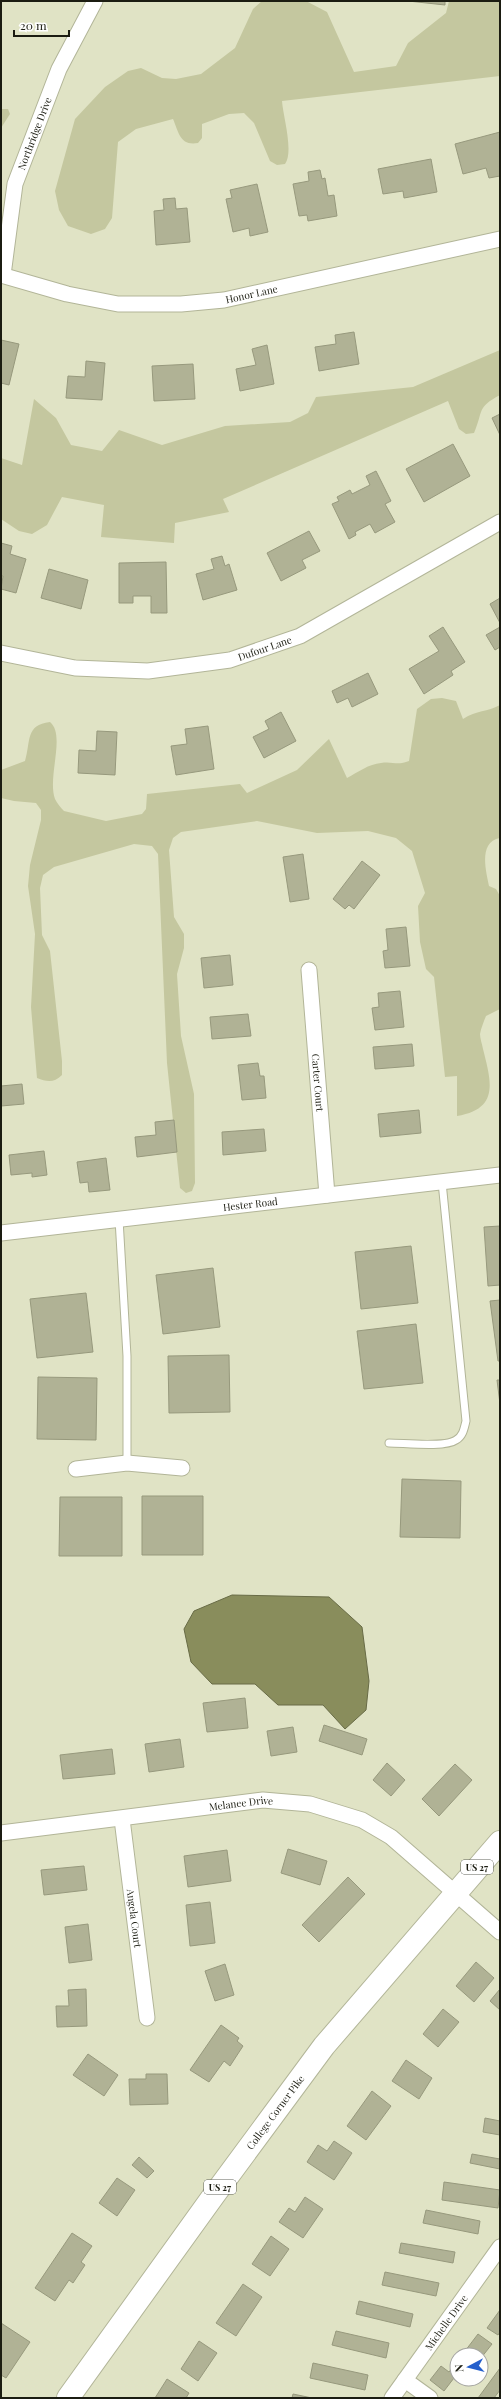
<svg xmlns="http://www.w3.org/2000/svg" width="501" height="2399" viewBox="0 0 501 2399" font-family="'Playfair Display',serif">
  <rect width="100%" height="100%" fill="#e0e3c5"/>
  <!-- green -->
  <path fill="#c4c79f" d="M262,1H306L327,12L354,72L396,66L408,43L446,13L449,1H500V76L282,101C283,116 294,152 285,164L277,165L270,161L254,123L244,113L229,114L202,124V138L198,143C180,146 179,133 173,119L136,129L118,142L112,218L105,229L91,234L68,226L59,210L55,191L75,119L105,87L128,71L141,68L162,78L176,79L201,74L235,48L253,9Z
    M1,109H8L10,114L1,128Z
    M500,350V395C476,408 484,410 474,433L466,434L459,429L448,401L223,499L229,512L175,523L174,543L101,537L104,505L62,497L47,525L32,534L19,531L1,519V458L22,465L34,399L56,418L71,445L102,451L119,430L162,445L225,426L290,422L308,413L316,397L413,387Z
    M442,698L456,701L463,719C477,710 487,712 500,705V838C478,842 486,871 489,886L496,889L500,896V1009L486,1016C484,1021 481,1028 480,1034C480,1038 482,1044 483,1049C491,1081 500,1109 457,1116V1076L445,1077L434,977L426,969L420,942L418,906L425,893L412,851L396,838L368,831L317,833L257,821L181,832L173,838L169,850L174,917L184,934V948L177,974L181,1036L194,1094L195,1183L192,1191L186,1193L180,1188L167,1063L158,854L152,846L134,844L54,867L43,875L40,888L42,935L50,951L62,1061V1075C54,1083 47,1082 37,1078L31,1007L35,934L28,886L30,865L41,820V810L36,803L14,801L1,798V770L25,761C31,741 25,725 50,722C66,735 47,777 55,799C57,803 61,808 64,811L106,821L142,814L146,809L147,794L240,784L247,793L297,770L329,739L347,778C358,772 369,764 381,763C393,761 397,766 409,761L417,709L431,699Z"/>
  <!-- water -->
  <path fill="#898d5c" stroke="#686b46" d="M232,1595L329,1597L362,1627L369,1681L366,1710L345,1729L323,1705H278L255,1684H212L191,1662L184,1629L194,1611Z"/>
  <!-- building -->
  <path fill="#b0b295" stroke="#97997d" d="M408,1H445V5Z
    M500,132V176L489,178L486,168L463,174L455,144Z
    M431,159L437,192L404,198L403,191L383,194L378,169Z
    M320,170L322,179L325,178L328,196L334,195L337,216L308,221L307,215L299,216L293,184L309,181L308,172Z
    M257,184L268,232L250,236L249,228L233,232L226,199L232,198L230,190Z
    M175,198L176,209L187,208L190,242L156,245L154,211L164,210L163,199Z
    M354,332L359,364L319,371L315,347L336,344L335,335Z
    M1,340L19,344L9,385L1,383Z
    M267,345L274,384L240,391L236,369L256,365L252,349Z
    M86,361L105,363L102,400L66,398L68,376L85,377Z
    M193,364L195,399L154,401L152,366Z
    M500,414V435L492,418Z
    M453,444L470,476L424,502L406,469Z
    M376,471L391,501L385,504L395,522L375,533L370,524L355,532L356,535L349,539L332,504L339,501L337,497L350,490L352,494L370,485L366,476Z
    M309,531L320,551L302,560L306,568L281,581L267,553Z
    M1,543L12,546L10,554L26,559L16,593L1,589L3,576H1Z
    M222,556L225,566L229,564L237,590L203,600L196,574L214,569L211,559Z
    M166,562L167,613H151V596H133V603H119V563Z
    M49,569L88,580L81,609L41,598Z
    M500,598V623L490,604Z
    M443,627L465,662L451,671L453,675L424,694L409,669L439,651L429,636Z
    M500,627V647L495,650L486,635Z
    M368,673L378,694L352,707L348,698L337,703L332,691Z
    M281,712L296,741L264,758L253,737L269,729L265,721Z
    M208,726L214,769L176,775L171,746L187,744L185,729Z
    M97,731L117,732L115,775L78,773L79,750L96,751Z
    M303,854L309,899L290,902L283,857Z
    M362,861L380,875L354,909L349,905L345,909L333,899Z
    M406,927L410,966L385,968L383,951L388,950L386,929Z
    M230,955L233,985L204,988L201,958Z
    M400,991L404,1027L375,1030L372,1008L379,1007L378,993Z
    M248,1014L251,1036L212,1039L210,1017Z
    M412,1044L414,1066L375,1069L373,1047Z
    M258,1063L260,1076H264L266,1098L242,1100L238,1065Z
    M22,1084L24,1104L1,1106V1086Z
    M419,1110L421,1133L380,1137L378,1114Z
    M174,1120L177,1152L137,1157L135,1137L156,1135L155,1122Z
    M264,1129L266,1151L223,1155L222,1132Z
    M44,1151L47,1175L32,1177V1173L11,1175L9,1155Z
    M106,1158L110,1190L89,1192L88,1182L80,1183L77,1162Z
    M500,1226V1285L488,1286L484,1227Z
    M411,1246L418,1303L361,1309L355,1252Z
    M213,1268L220,1327L163,1334L156,1275Z
    M86,1293L93,1352L37,1358L30,1299Z
    M500,1300V1361H498L490,1301Z
    M416,1324L423,1383L364,1389L357,1331Z
    M229,1355L230,1412L169,1413L168,1356Z
    M38,1377L97,1378L96,1440L37,1439Z
    M497,1380H500V1404Z
    M402,1479L461,1481L460,1538L400,1537Z
    M142,1496H203V1555H142Z
    M60,1497H122V1556H59Z
    M245,1698L248,1728L207,1732L203,1703Z
    M324,1725L367,1739L362,1755L319,1741Z
    M293,1727L297,1752L271,1756L267,1731Z
    M180,1739L184,1767L149,1772L145,1744Z
    M112,1749L115,1774L63,1779L60,1755Z
    M387,1763L405,1780L391,1796L373,1780Z
    M455,1764L472,1780L439,1816L422,1799Z
    M288,1849L327,1861L320,1885L281,1873Z
    M227,1850L231,1881L188,1887L184,1856Z
    M84,1866L87,1890L44,1895L41,1870Z
    M348,1877L365,1894L319,1942L302,1925Z
    M210,1902L215,1943L190,1946L186,1905Z
    M88,1924L92,1960L69,1963L65,1927Z
    M476,1962L494,1978L474,2002L456,1986Z
    M225,1964L234,1995L215,2001L205,1971Z
    M86,1989L87,2026L57,2027L56,2006H69L68,1990Z
    M500,1989V2010L490,2001Z
    M443,2009L459,2022L438,2047L423,2034Z
    M221,2025L239,2038L237,2041L243,2046L230,2066L224,2061L209,2082L190,2070Z
    M88,2054L118,2075L104,2096L73,2075Z
    M406,2060L432,2078L419,2099L392,2081Z
    M146,2074H167L168,2104L130,2105L129,2079H146Z
    M372,2091L391,2106L366,2140L347,2126Z
    M485,2118L500,2121V2135L483,2132Z
    M334,2141L352,2153L334,2180L307,2162L318,2145L327,2151Z
    M472,2154L500,2159V2169L470,2163Z
    M139,2157L154,2171L147,2178L132,2165Z
    M117,2178L135,2190L117,2216L99,2203Z
    M444,2182L500,2190L498,2208L442,2200Z
    M305,2197L323,2209L303,2238L279,2222L289,2208L295,2212Z
    M426,2210L480,2221L478,2234L423,2223Z
    M72,2233L92,2246L81,2262L85,2265L73,2283L69,2280L55,2301L35,2288Z
    M271,2236L289,2249L270,2276L252,2264Z
    M401,2243L455,2252L453,2263L399,2253Z
    M385,2272L439,2283L436,2296L382,2285Z
    M243,2284L262,2297L236,2336L216,2323Z
    M359,2301L413,2314L410,2327L356,2314Z
    M500,2310V2332L498,2335L487,2328Z
    M1,2323L30,2342L6,2378L1,2375Z
    M336,2331L389,2343L386,2358L332,2345Z
    M478,2334L492,2344L481,2358V2355H462Z
    M199,2341L217,2353L198,2381L181,2369Z
    M457,2362V2379H465L461,2384L454,2378L444,2391L430,2380L441,2366L449,2372Z
    M313,2363L368,2375L365,2390L310,2378Z
    M500,2368V2390L494,2398H478Z
    M167,2379L189,2393L186,2398H155Z
    M293,2394L312,2398H292Z"/>
  <g fill="none" stroke-linecap="round" stroke-linejoin="round">
    <!-- service casing -->
    <g stroke="#b2b598" stroke-width="9">
      <path id="service" d="M119,1219L127,1356V1463
        M389,1443C404,1443 445,1448 456,1440C463,1436 464,1429 466,1421L442,1182"/>
    </g>
    <!-- minor casing -->
    <g stroke="#b2b598" stroke-width="17">
      <g id="minor">
        <path id="s1" d="M1,275L67,294L118,304H181L224,300L500,239"/>
        <path id="s2" d="M3,275L15,184L59,69L95,1"/>
        <path id="s3" d="M1,653L75,668L148,671L230,660L300,636L500,522"/>
        <path id="s4" d="M309,970L327,1195"/>
        <path id="s5" d="M1,1233L500,1175"/>
        <path d="M76,1469L127,1463L182,1468"/>
        <path id="s6" d="M122,1819L147,2018"/>
        <path id="s7" d="M1,1833L263,1800L310,1804L362,1820L391,1837L500,1932"/>
        <path d="M405,2380L430,2398"/>
        <path id="s8" d="M392,2398L500,2247"/>
      </g>
    </g>
    <!-- trunk casing -->
    <g stroke="#b2b598" stroke-width="24">
      <g id="trunk">
        <path id="s9" d="M68,2398L214,2195L324,2046L500,1842"/>
      </g>
    </g>
    <!-- service -->
    <use href="#service" stroke="#fff" stroke-width="7"/>
    <!-- minor -->
    <use href="#minor" stroke="#fff" stroke-width="15"/>
    <!-- trunk -->
    <use href="#trunk" stroke="#fff" stroke-width="22"/>
  </g>
  <g text-anchor="middle" dominant-baseline="central" stroke-width="3.5" stroke-linejoin="round" paint-order="stroke">
    <!-- shield labels -->
    <g fill="#fff" stroke="#5f6058" stroke-width="1">
      <rect x="461" y="1860" width="32" height="14" rx="3"/>
      <rect x="204" y="2180" width="32" height="14" rx="3"/>
    </g>
    <g font-size="9" font-weight="bold" fill="#1b1c11">
      <text x="477" y="1867">US 27</text>
      <text x="220" y="2187">US 27</text>
    </g>
    <!-- street labels -->
    <g font-size="10" fill="#1b1c11" stroke="#fff">
      <text stroke="none"><textPath href="#s2" startOffset="146">Northridge Drive</textPath></text>
      <text stroke="none"><textPath href="#s1" startOffset="255">Honor Lane</textPath></text>
      <text stroke="none"><textPath href="#s3" startOffset="268">Dufour Lane</textPath></text>
      <text stroke="none"><textPath href="#s4" startOffset="113">Carter Court</textPath></text>
      <text stroke="none"><textPath href="#s5" startOffset="251">Hester Road</textPath></text>
      <text stroke="none"><textPath href="#s7" startOffset="242">Melanee Drive</textPath></text>
      <text stroke="none"><textPath href="#s6" startOffset="100">Angela Court</textPath></text>
      <text stroke="none"><textPath href="#s9" startOffset="353">College Corner Pike</textPath></text>
      <text stroke="none"><textPath href="#s8" startOffset="93">Michelle Drive</textPath></text>
    </g>
  </g>
  <!-- border -->
  <rect width="501" height="2399" fill="none" stroke="#1b1c11" stroke-width="4"/>
  <!-- north arrow -->
  <g transform="translate(469 2367) rotate(263)"><circle r="19" fill="#ffffff" stroke="#a4a4a0"/>
  <path d="M0-3L7 15L0 10L-7 15Z" fill="#245fcc"/>
  <text y="-6" font-size="11" font-weight="bold" text-anchor="middle" fill="#1b1c11">N</text>
  </g>
  <!-- scale -->
  <path d="M14 30v6h55v-6" fill="none" stroke="#1b1c11" stroke-width="2"/>
  <text x="20" y="30" font-size="12" fill="#1b1c11" stroke="#ffffff" stroke-width="3" paint-order="stroke">20 m</text>
</svg>
